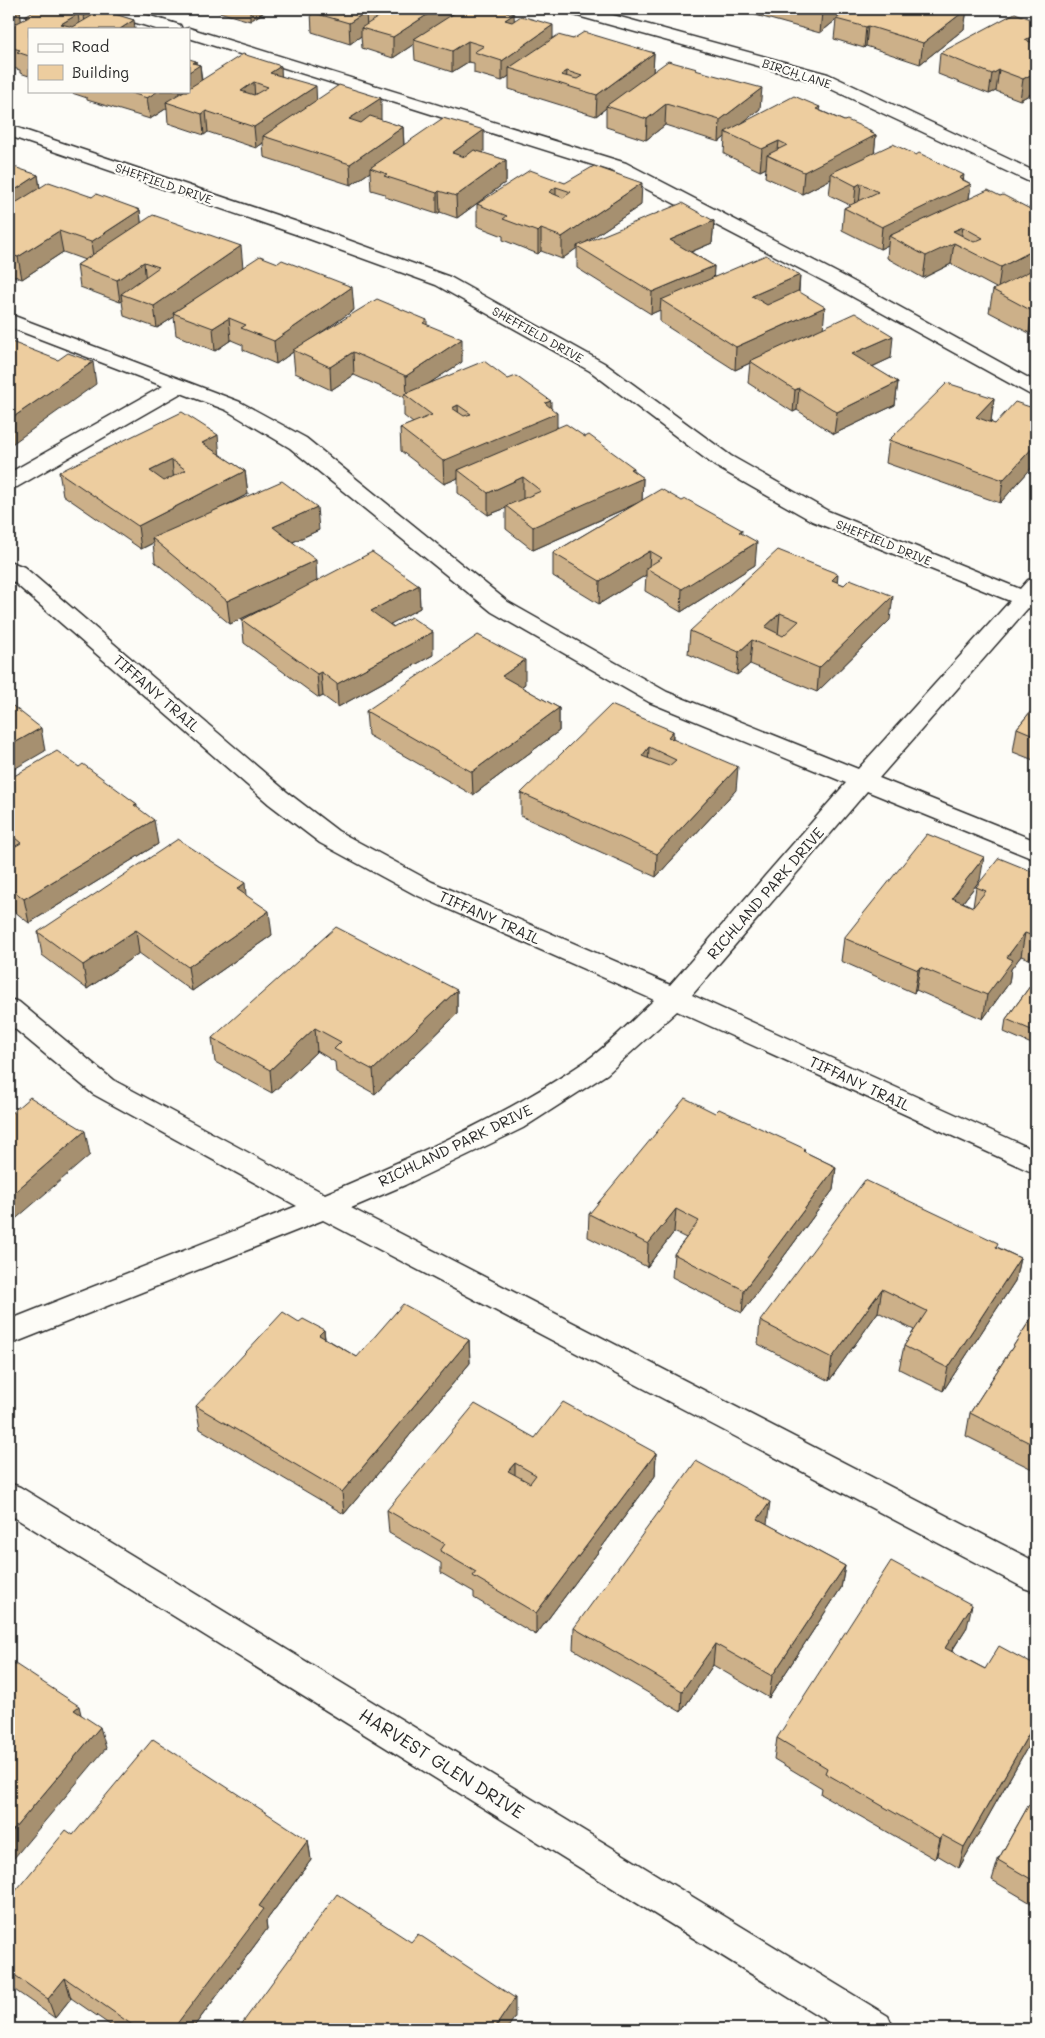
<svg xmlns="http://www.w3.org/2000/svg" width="1045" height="2038" viewBox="0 0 1045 2038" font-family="Mali,sans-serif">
  <rect width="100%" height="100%" fill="#fdfcf7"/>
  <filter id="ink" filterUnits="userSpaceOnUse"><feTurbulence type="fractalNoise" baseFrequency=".02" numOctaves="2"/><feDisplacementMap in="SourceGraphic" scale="10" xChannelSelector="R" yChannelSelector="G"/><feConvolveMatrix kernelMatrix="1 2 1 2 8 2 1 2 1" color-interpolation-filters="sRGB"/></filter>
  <g filter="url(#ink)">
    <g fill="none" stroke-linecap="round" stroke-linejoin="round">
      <!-- minor casing -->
      <g stroke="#2b2b2b" stroke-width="3">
        <path id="minor" d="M102,9H127L180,25L182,29H156L104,13Z
          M565,9H591L828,74L1036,172V185L816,82L567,13Z
          M189,28L626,163L849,279L1036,382V396L1029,394L835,287L612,171L189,38V29H185Z
          M9,125L315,228L450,277L604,363L731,456L828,511L1020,589L1028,580L1036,578V610L1028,608L879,778L1036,841V860L867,791L692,995L1036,1151V1174L677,1011L607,1074L523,1128L405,1185L351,1208L1036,1562V1592L1024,1588L323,1220L9,1345V1320L297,1206L93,1094L9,1024V999L19,1002L113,1080L325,1194C415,1156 505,1116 586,1061C610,1044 632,1020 654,1000L414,894L320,843L269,804L9,578V561L24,567L287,792L338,831L432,882L670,985L846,783L649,702L492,612L290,448L226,410L181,393L17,487L9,488V473L163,386L9,327V314L240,402L306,438L508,602L667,692L858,769L1010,601L812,521L715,466L590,371L436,285L301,236L9,136Z
          M9,1483L20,1487L888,2016L894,2029H840L9,1514Z"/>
      </g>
      <!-- minor -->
      <use href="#minor" fill="#fdfcf7" fill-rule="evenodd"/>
    </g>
    <!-- wall -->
    <path fill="#ccb089" stroke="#2b2b2b" d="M9,9H20L21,21L26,19L25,16L100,9V11L134,20L29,29V76L20,73V70L9,67Z
      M212,9H269L250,21L212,10Z
      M301,9H454V13L514,20L553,38L573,39L654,53L653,72L697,71L760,109L741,124L820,107L819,110L876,135L874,153L964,180L971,184L969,199L1000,196L1036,212V329L1029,333L989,312L993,290L996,288L951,264L923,278L887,258L888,245L880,249L842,230L844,208L850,205L829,195L831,179L802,194L765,177L766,168L760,171L724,154L725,137L719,142L665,125L646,140L606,127V108L596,116L509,89V76L502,81L474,73V63L468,62L452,72L415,60L414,44L393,58L362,48L361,36L350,44L312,32L311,12Z
      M734,9H967L964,29L920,64L866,46L864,48L834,39L836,20L820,33Z
      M1036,21V91L1020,100L996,91L989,94L938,74L940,53Z
      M196,61V64L200,65L202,80L282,76L316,100L381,119L380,120L403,127L404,145L484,152L482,153L506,160V182L457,218L440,212L437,214L385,197V194L371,190L370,172L351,185L264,157L263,143L256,148L208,132L204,135L168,123L167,108L150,119L87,100V98L72,93V91H189Z
      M1035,94H1036V117L1032,115Z
      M9,167L38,175L40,188L92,197L140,210L141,223L243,267L354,310L308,341L427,320V325L462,362L431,382L508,379L551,408L557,427L634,472L643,478L642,500L742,534L755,565L681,612L645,591L646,575L599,604L553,576V553L636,504L533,550L506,529V508L488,515L458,493V478L444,484L401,451L400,428L413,423L404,416V397L354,375L331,390L295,373L293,352L276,364L243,350V345L231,340L215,351L176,335L174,317L157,328L124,316L122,301L120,302L80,287L77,265L85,260L63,252L22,279L9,274Z
      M565,183L641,205L586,242L714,221L712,243L691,252L714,266L713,277L800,275L799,292L823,328L891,358L872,367L898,382L895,405L834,434L797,410L793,412L748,383L750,363L735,370L660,322V310L651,314L577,268V248L562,259L541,251L538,254L503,240V236L477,226V204Z
      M994,398L991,421L989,422L995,424L1036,409V463L1000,503L886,463L889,440Z
      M220,455L245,471L248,494L213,512L319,530L293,542L317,580L419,585L420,608L390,624L433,655L338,707L323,696L319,698L244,643L242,620L270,605L230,624L155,562L153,543L141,549L63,495L59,472Z
      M837,582L844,585L890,620L817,692L750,664L737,675L688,654L690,631Z
      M525,684L521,687L559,708V731L473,795L368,735L366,711Z
      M1036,705V761L1013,752L1017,728Z
      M673,731V739L736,790L656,877L521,816V793Z
      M79,767L137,804V808L158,844L29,923L9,907V779Z
      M1036,873V949L1029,959L1021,956L1011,969L1009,983L983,1019L916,990L914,993L841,961L844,938L980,880L963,902L973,907L976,887Z
      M246,895L272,935L192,991L139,953L87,989L42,955L38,932Z
      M1036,978V1046L1004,1032L1006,1019Z
      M457,990V1014L375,1094L336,1072L335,1062L317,1051L272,1093L215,1062L212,1038Z
      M715,1113L805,1152L836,1167L833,1190L742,1313L672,1277L674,1254L686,1238L674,1232L647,1267L588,1237L589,1214Z
      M997,1247L1020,1258L1015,1281L943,1391L899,1369L904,1346L914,1330L878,1312L829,1381L758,1344L760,1321Z
      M1036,1311V1471L966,1436L970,1413Z
      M324,1330L325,1338L357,1357L469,1340L470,1363L344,1514L200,1429L196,1406Z
      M535,1438L656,1453L655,1476L536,1635L474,1598V1592L441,1573V1563L389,1533L387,1510Z
      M767,1524L845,1566L841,1588L769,1698L713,1665L681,1712L573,1649L574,1628Z
      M967,1627L952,1651L985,1669L1036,1666V1732L959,1868L937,1855L935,1859L821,1794L822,1788L774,1759L777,1738Z
      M1036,1792V1906L992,1880L998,1860Z
      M73,1835L308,1840L311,1860L266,1921L267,1929L192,2029H116L71,1998L55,2018L9,1986V1899Z"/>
    <!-- shaded-wall -->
    <path fill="#a6906f" stroke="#2b2b2b" d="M16,9H20L22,27L9,35V13Z
      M97,9H100L102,28L86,29L84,16Z
      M250,9H269L250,21Z
      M436,9H454V17L414,39V44L393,58V37Z
      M827,9H850L836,19V20L820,33L822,12Z
      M967,9L964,29L920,64L923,43Z
      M366,12L367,29L361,28V36L350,44L349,23Z
      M78,14L80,29H62L61,24Z
      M514,14L515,34L505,20Z
      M134,20L135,29H120Z
      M553,25V46L509,68V76L502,81V61Z
      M868,26L866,46L864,48L866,27Z
      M1036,34V53L1025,40Z
      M468,41V62L452,72V51Z
      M654,53L653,74L606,106V108L596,116L597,95Z
      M196,61V67L200,65L202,86L166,102L167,108L150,119L147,98L158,91H189V72L193,63Z
      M281,66L282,87L270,73Z
      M999,70L996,91L989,94L992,74Z
      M567,71L566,85L561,75Z
      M1036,72V91L1020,100L1023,79Z
      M254,82L255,103L241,91Z
      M316,86L317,107L263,136V143L256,148L254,127Z
      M762,88L760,109L728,134L725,132V137L719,142L720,120Z
      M381,98V119L350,140L349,119Z
      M666,104L665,125L646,140L647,119Z
      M206,111L208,132L204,135L202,114Z
      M403,127L404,148L370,168V172L351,185L350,164Z
      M484,130V152L453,175L452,153Z
      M872,131L871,138L876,135L874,156L831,173V179L802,194L804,172Z
      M779,141L777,160L767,155L766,168L760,171L762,149Z
      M506,160V182L457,218L456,196Z
      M38,175L41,197L9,218V194Z
      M964,175L962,188L971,184L968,205L889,236L888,245L880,249L882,227L959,178Z
      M642,183L641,205L579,247L577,246V248L562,259V237Z
      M861,183L859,205L854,207L856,186Z
      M556,187V209L549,192Z
      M439,191L440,212L437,214V193Z
      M140,210L142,232L94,264L91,242Z
      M714,221L712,243L669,261L670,240Z
      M963,227L960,246L954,243L951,264L923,278L926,256L953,231Z
      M541,229V251L538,254V232Z
      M59,231L63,252L22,279L18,257Z
      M241,246L243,268L173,313L174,317L157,328L154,306Z
      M1036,249V269L998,289L1001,267Z
      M144,262L146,284L121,294L122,301L120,302L117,280Z
      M714,266L713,288L661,300L660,310L651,314L652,292Z
      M800,275L798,297L750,318L752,296Z
      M352,287L354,310L294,351L293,350V352L276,364L274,341Z
      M825,307L823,330L750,361V363L735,370L736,347Z
      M1036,309V329L1029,333L1032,311Z
      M229,318L231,340L215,351L213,328Z
      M893,336L891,358L850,377L852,354Z
      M462,339V362L408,397L407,396L406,376Z
      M353,352L354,375L331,390L330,367Z
      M93,362L96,384L9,446V420Z
      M898,382L895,405L834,434L837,412Z
      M799,388L797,410L793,412L795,390Z
      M994,398L991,421L973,440L976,417Z
      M551,401V415L557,413V435L458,470V478L444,484L443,461L545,403Z
      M458,405L459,427L452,408Z
      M218,435L220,458L202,443Z
      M1036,444V463L1000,503L1003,480Z
      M172,460L174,483L152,494L150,471Z
      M634,468V482L643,478L642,501L533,550V527L630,469Z
      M245,471L248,494L156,541L152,538L153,543L141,549L138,526Z
      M523,477V500L506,506V508L488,515V493Z
      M317,507L319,530L275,550L273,527Z
      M742,530L740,553L757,542L755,565L681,612L682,589L739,532Z
      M650,551L649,569L646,568V575L599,604L600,581Z
      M316,560L317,583L230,624L227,601Z
      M838,574L836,597L832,580Z
      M419,585L420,608L372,634L371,611Z
      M893,596L890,620L817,692L819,668Z
      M780,613L778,636L765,627Z
      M433,632V655L338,707L337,684Z
      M752,640L750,664L737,675L739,652Z
      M525,660V684L502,700V676Z
      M321,672L323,696L319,698L317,674Z
      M559,708V731L473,795L472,772Z
      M41,728L45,751L9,772V746Z
      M673,731L672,754L668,737Z
      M649,747L648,771L642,756Z
      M738,767L736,790L656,877L657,854Z
      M154,820L158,844L29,923L24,899Z
      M984,857L980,880L948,921L952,898Z
      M245,883L247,907L237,889Z
      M269,911L272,935L192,991L188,967Z
      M136,930L139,953L87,989L83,965Z
      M1036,932V949L1029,959L1033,936Z
      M1025,933L1021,956L1011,969L1009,983L983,1019L987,995L1007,957Z
      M920,967L916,990L914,993L918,970Z
      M457,990V1014L375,1094L373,1070Z
      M315,1028L317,1051L272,1093L270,1070Z
      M85,1131L90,1155L11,1223L9,1216V1197Z
      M836,1167L833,1190L742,1313L744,1290Z
      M676,1209L674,1232L647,1267L648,1244Z
      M1020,1258L1015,1281L943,1391L948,1368Z
      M882,1289L878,1312L829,1381L832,1358Z
      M324,1330L326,1353L319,1335Z
      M469,1340L470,1363L344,1514L342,1492Z
      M656,1453L655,1476L536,1635V1613Z
      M515,1463V1485L508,1471Z
      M770,1502L767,1524L758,1519Z
      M845,1566L841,1588L769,1698L772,1676Z
      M972,1605L967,1627L940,1669L945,1648Z
      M715,1644L713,1665L681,1712L682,1691Z
      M79,1706L84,1727L74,1710Z
      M1036,1721V1732L959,1868L964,1847Z
      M100,1727L106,1748L9,1864V1835Z
      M942,1835L937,1855L935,1859L940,1839Z
      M308,1840L311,1860L266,1921L267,1929L192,2029H173L259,1906Z
      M65,1978L71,1998L55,2018L48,1999Z
      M515,1998V2017L507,2029H494Z"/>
    <!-- building -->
    <path fill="#edcd9f" stroke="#2b2b2b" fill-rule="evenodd" d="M9,9H16L9,13Z
      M37,9H97L84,16L78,14L61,24L73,27L102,10L134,20L120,29H29V56L17,52L20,50L9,47V27L29,17L25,16Z
      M316,9H436L393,37L361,28L380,16L366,12L349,23L311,12Z
      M461,9H495L514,14L505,20L512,22L521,16L553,25L502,61L474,52L484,46L468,41L452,51L414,39Z
      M809,9H827L822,12Z
      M850,9H967L923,43L868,26L866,27L836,19Z
      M1015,13L1036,21V34L1025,40L1036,44V72L1023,79L999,70L992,74L940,53Z
      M584,32L654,53L597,95L509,68L558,35L573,39ZM567,71L582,76L577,79L561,75Z
      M243,54L281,66L270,73L316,86L254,127L206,111L202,114L166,102L184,91H189V88ZM254,82L268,87L254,95L241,91Z
      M189,59L196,61L193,63L200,65L189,72Z
      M668,61L697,69L695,70L762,88L720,120L666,104L647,119L606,106Z
      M339,85L381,98L349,119L361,123L370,116L403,127L350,164L263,136Z
      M125,91H158L147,98Z
      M794,96L820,107L816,109L844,121L847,120L872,131L869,132L876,135L804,172L767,155L787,145L779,141L762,149L725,132Z
      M443,118L484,130L452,153L465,157L474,150L506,160L456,196L439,191L437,193L384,176L387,174L370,168Z
      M893,144L916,155L919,153L964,175L959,178L971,184L882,227L844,208L878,192L861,183L856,186L831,173Z
      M11,166L38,175L9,194V167Z
      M594,166L642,183L562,237L541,229L538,232L503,219L507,216L477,204L530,170L565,183ZM556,187L571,192L563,198L549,192Z
      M49,182L92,197L96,194L140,210L91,242L59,231L18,257L9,254V207Z
      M988,190L1000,196L1003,195L1036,212V249L1001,267L954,243L926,256L889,236ZM963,227L983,238L974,242L953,231Z
      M682,203L714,221L670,240L714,266L652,292L577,246Z
      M153,215L241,246L154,306L121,294L159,267L144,262L117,280L77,265Z
      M766,255L800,275L752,296L767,305L798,291L825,307L736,347L661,300Z
      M260,256L278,263L282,260L352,287L274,341L241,328L246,325L229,318L213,328L173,313Z
      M1036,268V309L1032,311L993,290Z
      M377,299L427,320L423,323L462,339L406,376L353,352L330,367L293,350Z
      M855,313L893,336L852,354L898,382L837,412L799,388L795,390L750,361Z
      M9,341L58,360L68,353L93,362L9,420Z
      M484,361L508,379L516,376L551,401L545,403L557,413L443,461L400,428L432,415L404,394ZM458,405L471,414L464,416L452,408Z
      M947,383L994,398L976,417L995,424L1015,402L1036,409V444L1003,480L889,440Z
      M182,412L218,435L202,443L245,471L138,526L59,472ZM172,460L186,470L164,481L150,471Z
      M566,424L585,437L589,435L634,468L630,469L643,478L533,527L506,506L541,491L523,477L488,493L458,470Z
      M282,481L317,507L273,527L316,560L227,601L152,538Z
      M661,489L682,501L686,499L742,530L739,532L757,542L682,589L646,568L662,558L650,551L600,581L553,553Z
      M778,550L838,574L832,580L844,585L850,579L893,596L819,668L752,640L739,652L690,631ZM780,613L799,621L783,636L765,627Z
      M372,552L419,585L371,611L393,627L411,617L433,632L337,684L321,672L317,674L242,620Z
      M478,635L525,660L502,676L559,708L472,772L366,711Z
      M9,703L41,728L9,746Z
      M611,705L673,731L668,737L738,767L657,854L521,793ZM649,747L676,760L669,766L642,756Z
      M1036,705V736L1017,728Z
      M57,751L79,767L83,764L137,804L134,805L154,820L24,899L9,887V850L21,843L9,833V779Z
      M927,834L984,857L952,898L973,907L986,891L976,887L999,858L1036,873V932L1033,936L1025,933L1007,957L1013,960L987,995L920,967L918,970L844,938Z
      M178,839L245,883L237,889L269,911L188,967L136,930L83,965L38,932Z
      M336,927L457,990L373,1070L334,1049L341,1042L315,1028L270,1070L212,1038Z
      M1036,978V1032L1006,1019Z
      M30,1097L85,1131L9,1197V1115Z
      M685,1098L715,1113L719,1109L805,1149L803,1151L836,1167L744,1290L674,1254L699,1221L676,1209L648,1244L589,1214Z
      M865,1180L998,1243L996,1247L1020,1258L948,1368L904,1346L927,1311L882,1289L832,1358L760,1321Z
      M403,1304L469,1340L342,1492L196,1406L283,1312L299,1322L303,1319L324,1330L319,1335L357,1357Z
      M1036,1311V1446L970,1413Z
      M563,1402L656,1453L536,1613L473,1576L476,1572L440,1551L445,1544L387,1510L475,1404L535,1438ZM515,1463L536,1475L530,1483L508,1471Z
      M696,1461L770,1502L758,1519L845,1566L772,1676L715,1644L682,1691L574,1628Z
      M891,1561L972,1605L945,1648L985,1669L999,1646L1036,1666V1721L964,1847L942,1835L940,1839L825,1773L827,1768L777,1738Z
      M9,1660L79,1706L74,1710L100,1727L9,1835Z
      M153,1739L308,1840L259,1906L264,1909L173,2029H138L65,1978L48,1999L9,1971V1899L66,1830L73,1835Z
      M1036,1792V1882L998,1860Z
      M337,1894L411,1942L418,1934L515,1998L494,2029H238Z"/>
  </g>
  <g text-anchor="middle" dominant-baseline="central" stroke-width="4.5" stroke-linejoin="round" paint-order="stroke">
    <!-- far-street labels -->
    <g font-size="12" fill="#2b2b2b" stroke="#fdfcf7">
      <text transform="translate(797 73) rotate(18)">BIRCH LANE</text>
      <text transform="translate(164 183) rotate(19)">SHEFFIELD DRIVE</text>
      <text transform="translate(538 334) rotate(29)">SHEFFIELD DRIVE</text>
      <text transform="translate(884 542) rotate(22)">SHEFFIELD DRIVE</text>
    </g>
    <!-- street labels -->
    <g font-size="15" fill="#2b2b2b" stroke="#fdfcf7">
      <text transform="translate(157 693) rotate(41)">TIFFANY TRAIL</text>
      <text transform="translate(765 893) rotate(-49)">RICHLAND PARK DRIVE</text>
      <text transform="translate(490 917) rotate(24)">TIFFANY TRAIL</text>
      <text transform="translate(860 1083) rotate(25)">TIFFANY TRAIL</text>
      <text transform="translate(455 1145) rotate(-26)">RICHLAND PARK DRIVE</text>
    </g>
    <!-- near-street labels -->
    <g font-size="18" fill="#2b2b2b" stroke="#fdfcf7">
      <text transform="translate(442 1763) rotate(32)">HARVEST GLEN DRIVE</text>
    </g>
  </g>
  <!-- margin -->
  <rect width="1045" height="2038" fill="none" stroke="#fdfcf7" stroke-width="30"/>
  <rect x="15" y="15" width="1015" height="2008" fill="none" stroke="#2b2b2b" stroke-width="2" filter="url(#ink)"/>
  <!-- legend -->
  <rect x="28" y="28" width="162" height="65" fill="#fdfcf7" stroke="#a9a8a5"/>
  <rect x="38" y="44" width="25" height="8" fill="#fdfcf7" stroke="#a9a8a5"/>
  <text x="72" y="52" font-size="15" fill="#2b2b2b">Road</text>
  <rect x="38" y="65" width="25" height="15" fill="#edcd9f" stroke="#a9a8a5"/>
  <text x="72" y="78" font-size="15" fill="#2b2b2b">Building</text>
</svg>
